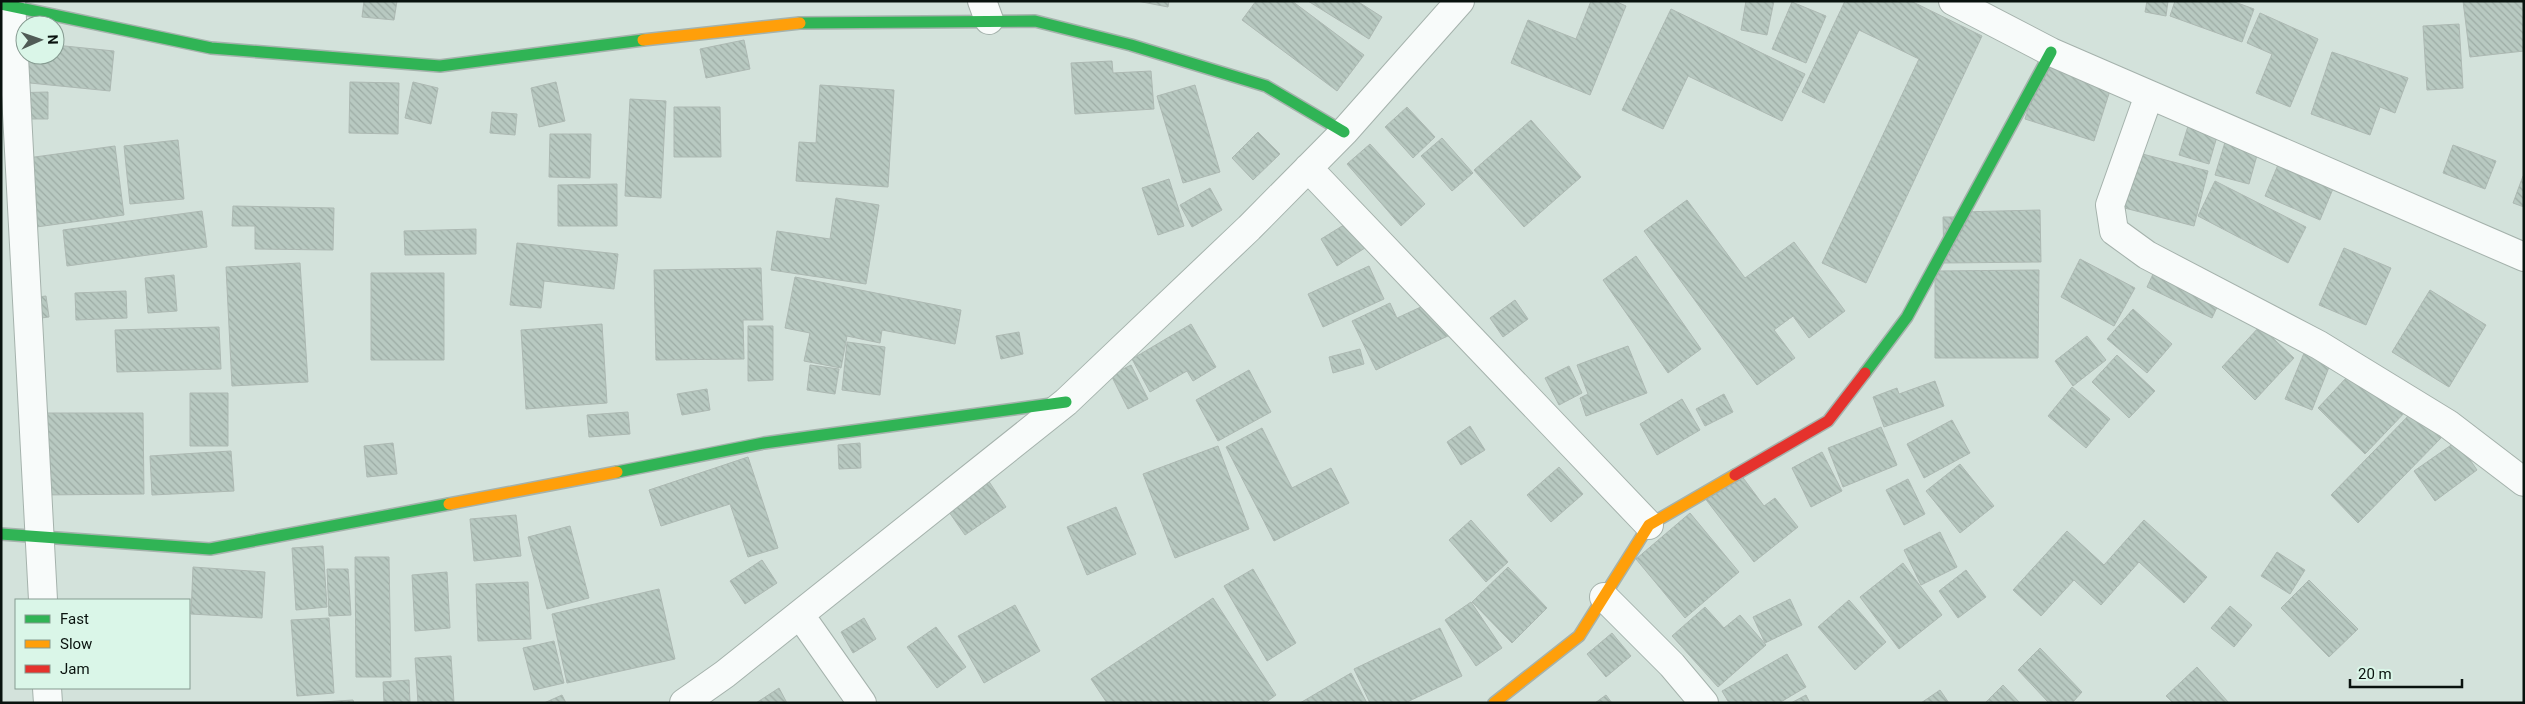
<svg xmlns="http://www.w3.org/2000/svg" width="2525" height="704" viewBox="0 0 2525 704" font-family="Roboto,sans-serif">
  <defs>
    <pattern id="building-back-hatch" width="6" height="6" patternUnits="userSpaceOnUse" patternTransform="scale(1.25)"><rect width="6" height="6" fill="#b8c9c1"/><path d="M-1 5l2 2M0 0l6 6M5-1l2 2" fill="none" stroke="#9daca5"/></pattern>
  </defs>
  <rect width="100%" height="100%" fill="#d3e2db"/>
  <!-- building -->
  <path fill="url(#building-back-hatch)" stroke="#adb9b3" d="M364,1H397L394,20L362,17Z
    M1137,1H1169L1168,7Z
    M1256,1H1292L1364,55L1337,91L1242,20Z
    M1308,1H1357L1382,17L1369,39Z
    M1591,1H1615L1626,6L1590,95L1511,63L1528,20L1576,39Z
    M1746,1H1774L1767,35L1741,30Z
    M1845,1H1911L1982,36L1866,283L1822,263L1919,59L1859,30L1824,103L1802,92Z
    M2147,1H2168L2166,16L2145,12Z
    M2175,1H2232L2254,9L2242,42L2170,16Z
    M2463,1H2524V51L2470,57Z
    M1792,2L1826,16L1806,63L1772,49Z
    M1671,9L1805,74L1782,121L1688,76L1663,129L1622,110Z
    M2260,13L2318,39L2290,107L2256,93L2272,54L2247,43Z
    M2459,24L2463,88L2427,90L2423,26Z
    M744,40L750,69L706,78L700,49Z
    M55,45L114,51L110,91L10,81L25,55H55Z
    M2332,52L2408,78L2395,113L2380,107L2370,135L2311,114Z
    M1112,61L1113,73L1151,71L1154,109L1075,114L1071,63Z
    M2042,62L2112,84L2094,141L2025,119Z
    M350,82L399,83L398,134L349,133Z
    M413,82L438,88L431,124L405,118Z
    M556,82L565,121L539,127L531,88Z
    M820,85L894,90L888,187L796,181L799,142L816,143Z
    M1195,85L1220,172L1183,183L1157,96Z
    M48,92V119H8V93Z
    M630,99L666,101L661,198L625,196Z
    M674,107H720L721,157H674Z
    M1407,107L1435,137L1413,158L1385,127Z
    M492,112L517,114L515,135L490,133Z
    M1531,120L1581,177L1524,227L1474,170Z
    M2189,123L2218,133L2209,164L2179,155Z
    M1258,132L1280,154L1253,180L1232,158Z
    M550,134H591L590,178L549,177Z
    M1442,138L1473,173L1452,191L1421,156Z
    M2226,139L2259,148L2249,184L2215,175Z
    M178,140L184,199L130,204L124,146Z
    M1370,144L1425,204L1401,226L1347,164Z
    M2453,145L2496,161L2485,189L2443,173Z
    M115,146L124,215L29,228L20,159Z
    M2127,150L2208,171L2194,226L2113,205Z
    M2280,160L2335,184L2320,220L2265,196Z
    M2523,176H2524V207L2513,203Z
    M1169,179L1184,226L1158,235L1142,188Z
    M2215,181L2306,227L2288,263L2198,216Z
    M617,184V226H558V185Z
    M1210,188L1222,210L1192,227L1180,205Z
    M836,198L879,205L866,284L771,270L777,231L830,239Z
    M1687,200L1745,278L1794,242L1845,311L1809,338L1793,316L1774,330L1795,358L1757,385L1644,231Z
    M233,206L334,208L333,250L255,249V226H232Z
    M2040,210L2041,262L1944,263L1943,217H1959V212Z
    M202,211L207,247L67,266L63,230Z
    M1352,220L1368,246L1337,266L1321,239Z
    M476,229V254L405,255L404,231Z
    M517,243L618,254L614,289L544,281L541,308L510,305Z
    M2344,248L2391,268L2366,325L2319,305Z
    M1636,256L1701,349L1668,373L1603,280Z
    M2080,259L2135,288L2114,326L2061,297Z
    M2160,259L2225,290L2212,318L2147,287Z
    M300,263L308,382L232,386L226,267Z
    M1369,266L1384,299L1323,327L1308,294Z
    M761,268L763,320H743L744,359L656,360L654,270Z
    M2039,270L2038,358H1935V271Z
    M371,273H444V360H371Z
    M174,275L177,311L148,313L145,278Z
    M795,277L961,310L955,344L882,330L880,343L847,336L841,368L804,361L810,333L785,328Z
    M2430,290L2486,325L2449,387L2392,352Z
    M126,291L127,318L76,320L75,293Z
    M46,296L49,317L25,320L22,299Z
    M1436,300L1452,334L1376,370L1352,321L1390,303L1397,318Z
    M1515,300L1528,319L1503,337L1490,318Z
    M2133,309L2172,344L2147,373L2107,339Z
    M602,324L607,403L526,409L521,330Z
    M1191,324L1216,367L1193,381L1187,371L1150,392L1132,359Z
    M748,326H773V380L748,381Z
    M2260,326L2294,358L2255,400L2222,367Z
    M219,327L221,369L117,372L115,330Z
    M1019,332L1023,354L1001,359L996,336Z
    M2087,336L2106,360L2073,386L2055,361Z
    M847,342L885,347L880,395L842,390Z
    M1628,346L1647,393L1586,416L1580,398L1588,394L1577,365Z
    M2307,346L2333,357L2312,410L2285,399Z
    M1360,349L1364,364L1333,373L1329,357Z
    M2117,355L2155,391L2129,418L2092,382Z
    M2361,362L2409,408L2365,454L2318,408Z
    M810,365L839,369L835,394L807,390Z
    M1131,365L1148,399L1128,409L1111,375Z
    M1569,366L1582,393L1559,405L1545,378Z
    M1249,370L1271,412L1218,441L1196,400Z
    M1935,381L1944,406L1884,427L1873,397L1897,388L1899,394Z
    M2072,387L2110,419L2086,448L2048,416Z
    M707,389L710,410L682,415L677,394Z
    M190,393H228V446H190Z
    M1724,394L1733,412L1705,426L1696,409Z
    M1682,399L1700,430L1657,455L1640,424Z
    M2414,410L2441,438L2358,523L2331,495Z
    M628,412L630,434L589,437L587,415Z
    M40,413H143L144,494L40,495Z
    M1952,420L1970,453L1924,478L1907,444Z
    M1470,426L1485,450L1461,465L1447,442Z
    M1881,427L1897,465L1843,487L1828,448Z
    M1262,428L1292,488L1331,468L1349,503L1274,541L1226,447Z
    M2457,441L2477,470L2435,501L2414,471Z
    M393,443L397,474L367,477L364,446Z
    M860,443L861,468L839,469L838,445Z
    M1218,446L1249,529L1175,558L1143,474Z
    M231,451L234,491L152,495L150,456Z
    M1822,452L1842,491L1811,507L1792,468Z
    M748,457L778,548L748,557L730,504L661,526L649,490Z
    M1960,464L1994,506L1960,533L1926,491Z
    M1559,467L1583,494L1551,522L1527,495Z
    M1738,471L1764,506L1775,498L1798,527L1754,562L1704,497Z
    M984,474L1006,507L965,535L942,502Z
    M1908,479L1925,514L1904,525L1886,490Z
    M1116,507L1136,554L1087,575L1067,527Z
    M1690,513L1739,572L1685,618L1636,559Z
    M516,515L521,556L474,561L470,519Z
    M1471,520L1508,562L1486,582L1449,540Z
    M2144,520L2207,577L2184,603L2139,562L2101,605L2074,580L2041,616L2013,590L2067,531L2104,565Z
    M570,526L589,598L547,609L528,537Z
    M1940,532L1957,567L1921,585L1904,550Z
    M323,546L327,607L296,610L292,548Z
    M2277,552L2305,570L2290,594L2261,576Z
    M355,557H389L391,677H356Z
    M762,560L777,583L745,604L730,581Z
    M1903,563L1942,615L1899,649L1860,597Z
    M193,567L265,572L262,618L191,614Z
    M1508,567L1547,608L1512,643L1472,602Z
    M327,569H348L351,615L329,616Z
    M1253,569L1296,643L1267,661L1224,586Z
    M1966,570L1986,597L1958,618L1939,591Z
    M447,572L450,628L415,631L412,575Z
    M2309,580L2358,629L2329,657L2281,608Z
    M528,582L531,639L478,641L476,584Z
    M659,589L675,659L567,683L552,614Z
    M1213,598L1276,695L1265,703H1107L1091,679Z
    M1790,599L1802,625L1765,643L1753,617Z
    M1849,600L1886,642L1855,670L1818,627Z
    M1471,602L1502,648L1476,666L1445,620Z
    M1015,605L1040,651L984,683L958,636Z
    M2230,606L2252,625L2234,647L2211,628Z
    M1705,607L1724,628L1740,615L1766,645L1718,687L1672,636Z
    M329,618L334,693L297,696L291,620Z
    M864,618L876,639L853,653L841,632Z
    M936,627L966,667L937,688L907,647Z
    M1440,628L1462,676L1405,703H1370L1354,669Z
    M1612,633L1631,656L1606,677L1587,654Z
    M554,641L564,683L534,690L523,648Z
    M2040,648L2082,692L2072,703H2049L2018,670Z
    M1787,654L1806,687L1779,703H1729L1722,691Z
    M451,656L454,703H418L415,658Z
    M2197,667L2229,703H2173L2166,696Z
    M1351,673L1367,703H1300Z
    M409,680L410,703H384L383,682Z
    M2003,685L2020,703H1985Z
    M779,688L787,703H756Z
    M1940,690L1949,703H1921Z
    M562,695L566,703H544Z
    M1606,695L1612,703H1595Z
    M1806,695L1810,703H1791Z
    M353,700L354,703H306Z"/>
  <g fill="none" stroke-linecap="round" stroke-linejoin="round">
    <!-- street casing -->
    <g stroke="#a5b2ac" stroke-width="30">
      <path id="street" d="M11,1L43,600
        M982,1L989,20
        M1953,1L2051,52L2524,257
        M2149,95L2110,205L2114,231L2147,255L2319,345L2448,424L2524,482
        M1308,168L1649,525
        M1604,597L1672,665L1704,703
        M800,615L862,703
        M47,688L48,703
        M684,703L725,674L1066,402L1249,228L1344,132L1460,1"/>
    </g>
    <!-- fast casing -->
    <g stroke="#a5b2ac" stroke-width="14">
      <path id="fast" d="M1,4L211,48L440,66L643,40
        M800,23L1035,21L1131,45L1266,86L1344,132
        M1865,373L1907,317L2051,52
        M617,472L764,443L1066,402
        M1,534L210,549L449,504"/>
    </g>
    <!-- slow casing -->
    <g stroke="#a5b2ac" stroke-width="14">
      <path id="slow" d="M643,40L800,23
        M449,504L617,472
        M1494,703L1579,636L1649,525L1735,475"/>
    </g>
    <!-- jam casing -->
    <g stroke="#a5b2ac" stroke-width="14">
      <path id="jam" d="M1735,475L1828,421L1865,373"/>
    </g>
    <!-- street -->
    <use href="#street" stroke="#f8fbfa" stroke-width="28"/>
    <!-- fast -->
    <use href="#fast" stroke="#30b455" stroke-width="11"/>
    <!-- slow -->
    <use href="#slow" stroke="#ff9f0a" stroke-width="11"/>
    <!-- jam -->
    <use href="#jam" stroke="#e5322d" stroke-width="11"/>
  </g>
  <!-- border -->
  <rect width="2525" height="704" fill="none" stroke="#09120e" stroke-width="5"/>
  <!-- legend -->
  <rect x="15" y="599" width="175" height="90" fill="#daf6e8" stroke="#869b91"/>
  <rect x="25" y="615" width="25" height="8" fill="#30b455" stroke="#869b91"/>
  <text x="60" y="624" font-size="15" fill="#09120e">Fast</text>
  <rect x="25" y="640" width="25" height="8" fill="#ff9f0a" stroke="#869b91"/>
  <text x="60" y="649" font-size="15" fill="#09120e">Slow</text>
  <rect x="25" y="665" width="25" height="8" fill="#e5322d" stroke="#869b91"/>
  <text x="60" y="674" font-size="15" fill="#09120e">Jam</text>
  <!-- north arrow -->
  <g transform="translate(40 40) rotate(88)"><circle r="24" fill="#daf6e8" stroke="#869b91"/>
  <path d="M0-4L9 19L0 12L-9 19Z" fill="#505b56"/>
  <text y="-8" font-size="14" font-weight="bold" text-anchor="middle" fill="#09120e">N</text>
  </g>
  <!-- scale -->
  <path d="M2350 679v8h112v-8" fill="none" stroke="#09120e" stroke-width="2.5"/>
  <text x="2358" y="679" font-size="15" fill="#09120e" stroke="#daf6e8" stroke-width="4" paint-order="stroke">20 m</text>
</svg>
